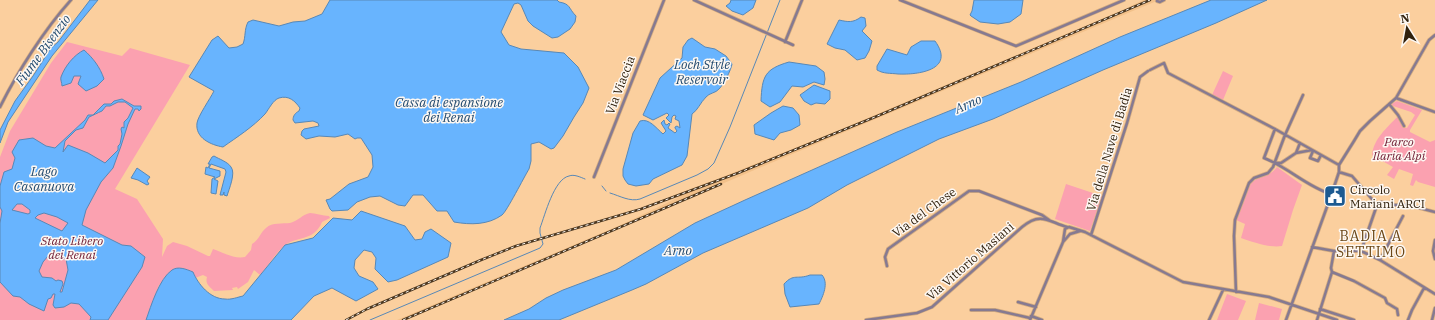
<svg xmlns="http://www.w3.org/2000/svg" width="1435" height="320" viewBox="0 0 1435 320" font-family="'IBM Plex Serif',serif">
  <rect width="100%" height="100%" fill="#fbcf9e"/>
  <!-- built -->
  <path fill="#f3c18a" d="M1143,0H1159L759,168L406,320H397L623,224L677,198L675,195L720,178L842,129L1123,10Z"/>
  <!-- green -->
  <path fill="#fba1b0" d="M67,42L122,56L130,48L190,65L115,189L137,199L163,239L162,257L167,246L173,242L187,246L208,256H210L213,249C224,253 234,259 245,257L251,250L252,244C259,240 260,233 266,228C272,222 283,224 290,223C298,221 303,214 310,213C315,213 323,216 329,216L330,218L322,222C314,242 295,236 284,246C275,254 268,266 260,275L254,270L248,282L238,289L237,287L232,288L233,290L214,291C209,286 205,284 207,277L203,275L195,278L193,272L159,285L146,320H0V157L10,131L51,63Z
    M1223,71L1233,76L1223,100L1212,95Z
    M1397,101L1422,110L1410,130V132L1430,142L1435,140V187L1418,182L1416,180L1413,186L1410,185L1413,174L1399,169L1394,179L1387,175L1393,167L1372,155C1374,138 1387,128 1398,116L1404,127L1407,128L1415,115L1411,112L1393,106L1391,104Z
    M1277,167L1302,185L1293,210L1282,246C1269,248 1253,242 1241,238L1245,224L1236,220L1250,184C1259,175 1269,178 1277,167Z
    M1066,184L1102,196L1090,231L1055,219Z
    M1227,294L1246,301L1238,320H1217Z
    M1259,303L1282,309L1279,320H1255Z"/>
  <!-- water -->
  <path fill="#68b4fe" stroke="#5888b6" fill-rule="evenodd" d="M90,0H98L52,56L8,122L0,143V130L15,101L33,76L51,48L58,42Z
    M330,0H557L559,2C571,4 568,8 576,16L575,22L570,29L558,37L552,38L533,26L528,21L521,5L518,3L514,4L501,32L509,45L521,49L564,53L578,67L589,88L583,103L574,117L563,136L554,148L551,149L539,142L531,144V161L529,169C524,177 507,211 502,215C488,225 471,225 454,222L447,211H437L423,195H413L405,206L398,205L380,196L370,197L357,202L348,210L332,211L330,209L326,200L330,199L349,184L368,177L373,167L372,155L361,138H357L355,139L348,134L335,137L319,136L306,139L301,135L302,131L304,129L319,126L318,123L313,121L295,123L293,120C293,116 295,113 299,111L300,108C295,101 289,95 279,98C273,100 269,109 265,114C253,127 237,137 223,147C211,145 195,138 197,123C198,116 210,99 214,91L189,77L212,40L218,36L229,48L237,47L243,44C246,36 244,30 248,22L253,20L279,26L293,22L305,21L322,14Z
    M731,0H756L753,8L743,15L732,11L726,6L730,3Z
    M974,0H1023L1021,14L1010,22L998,24L980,22L971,16L970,15L972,11Z
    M1211,0H1267L1216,23L1103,70L993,119L939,139L847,185L808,208L703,253L646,284L632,290L559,320H504L529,309L546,298L563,290L616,270L695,223L745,200L897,132L1021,82L1120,37Z
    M861,17L865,18L866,26L862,31L872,41L869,51L865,58L857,60L845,50L835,48L827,44L839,20C848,22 853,23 861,17Z
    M692,38L705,47L715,49L726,56L732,64C731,70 724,84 719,89C716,93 709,93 706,97C700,103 698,110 692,114L687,156L682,165L653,179L649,184L636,186L628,184L625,180L623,176V169L633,133L640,121C649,118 656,128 663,134L666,131L661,123L664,120L665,124L667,125L669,123L670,124L668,128L675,133L677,131L675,128V127L677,126L680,128L679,121L675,119L676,116L674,115L672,117L671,123L666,118L669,115L667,113L653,120L643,115L660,78L682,58L683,47L688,40Z
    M921,41H935C956,70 918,75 898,74C890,73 884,74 877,70V66L887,49L907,55L911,47Z
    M84,50C93,58 100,67 104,79L97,86L86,91L78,84L81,76H74L71,83L62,86C62,83 60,79 61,77C65,66 74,55 84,50Z
    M789,62L816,66L824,72L825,79L824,85L814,82L803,87L792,86L780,102L770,107L761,101C762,76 765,69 789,62Z
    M814,85L830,91V99L825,104L816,103L811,105L804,101L800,95Z
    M122,99L134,106H141V109L139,111L138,109H135L128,124L121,146L113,168L101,182L86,210L82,225L122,245L131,246L145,257L142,267L108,320H90L91,317L79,304L71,303L64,307L55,308L53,305L55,294H53L51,298L48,299L44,311L29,304L20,297L13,296L0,282V223L2,211L0,207V186L4,172L12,169L15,158L12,152L19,140L33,138L46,146L55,148L85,120L88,115H93L104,104H111L114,101ZM118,102H125L133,108L128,118L124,122V128L122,127L121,129L122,134L120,144L118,146V150L105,163L88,153L68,145L63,152L65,141L76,130L83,128L89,117C94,115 97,113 102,111L106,106H110ZM17,204H22L30,210V213L28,214L12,210ZM44,213L57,217L68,223L62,231L35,218L38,215ZM48,256L66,259L68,270L62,292H60L63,284L62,281L58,280L56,281L52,278L42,277L39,271L43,262Z
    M783,106L793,108L799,115L800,125L791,130L780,133L774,140L755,134L754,125L771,113Z
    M214,156C219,159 228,162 231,167C236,173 229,189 227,196L224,195V192L223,195H220L226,172L225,169L211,164L209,168L220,171V176L214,179L218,181L216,194L211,193L212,179L215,177L205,174L206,167L208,168L210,164H208L212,157Z
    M137,168L150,177L147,181L149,184L147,185L138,180L131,178Z
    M361,211L405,226L415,240L422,239L425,232L431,229L451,243L448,257L397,280L388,282L375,269L376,258L372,252L364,250L355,260L354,268L359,276L373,282L378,289L356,301L332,288L314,296L291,320H146C151,306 159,279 172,270C178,266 186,269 193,272C198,284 210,299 225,299C231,300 238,297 243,296L285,245L313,238L333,218L352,220Z
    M810,275H822C829,283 823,296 819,304L790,307L785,294L784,284C794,273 797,280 810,275Z"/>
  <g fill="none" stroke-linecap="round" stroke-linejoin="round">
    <!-- stream -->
    <path stroke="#5888b6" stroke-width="1" d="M602,186L606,191
      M610,193C620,196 630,202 640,199L697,175L708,169L714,163L730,127L780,0
      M370,320L540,248L543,244L540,233V228C545,215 554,179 569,176C574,174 580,177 585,179"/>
    <!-- minor casing -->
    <g stroke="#d3ac81" stroke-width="4">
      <path id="minor" d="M694,0L793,45
        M900,0L1016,46L1124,0
        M1157,1L1160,2L1164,0
        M785,42L802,0
        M1150,70L1164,63L1168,73L1275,129L1339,165
        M1396,98L1435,112
        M1389,104L1398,115L1404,126
        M0,107C18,71 44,30 71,0
        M1275,129L1264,158C1288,167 1307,187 1331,194
        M1313,151L1310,158L1318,161L1321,155
        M1296,153L1300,143
        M1276,163H1281L1296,153L1312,150
        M1339,172L1352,176L1377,205L1361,251
        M594,177L664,0
        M1377,205L1381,202L1395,205H1408L1435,212
        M1091,235L1127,123L1140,77L1148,71
        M1435,240L1433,251L1435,259
        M1063,242L1065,229L1069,227L1085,232L1183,282L1269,297L1337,320
        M1312,247L1334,251H1361L1380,260L1435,294
        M1334,251L1331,268L1332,272L1354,281L1385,298L1387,303L1397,309L1398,315
        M1380,260L1403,216
        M887,266L885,257L888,249L969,191H979L1042,215L1049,220
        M1236,292L1234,236L1235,220L1249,183L1254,178L1268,173L1273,167L1285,135L1303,95
        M1018,302L1036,307
        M1320,309L1354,320
        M971,310H995L1030,318
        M1031,316L1042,320
        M866,320L917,313L932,307L1022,227C1041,211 1049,222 1067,227
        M1030,320L1063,242L1070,234L1080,231
        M1209,320L1223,290
        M1286,320L1332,193L1339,172V165L1354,141L1360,131L1370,121L1396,98L1429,40L1435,35
        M1317,320L1332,272
        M1408,320L1412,310L1424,288
        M1432,320L1435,308"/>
    </g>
    <!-- minor -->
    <use href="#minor" stroke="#867a91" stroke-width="2.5"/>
    <!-- rail casing -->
    <g stroke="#4c3821" stroke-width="2.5">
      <path id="rail" d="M346,320L367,309L481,260L516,246L641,209L738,173L875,117L1150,0
        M403,320L721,184"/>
    </g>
    <!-- rail -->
    <use href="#rail" stroke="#fdf8f3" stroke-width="1" stroke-dasharray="3" stroke-linecap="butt"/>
  </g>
  <!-- icons -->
  <defs>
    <g id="civic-square" transform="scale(1.15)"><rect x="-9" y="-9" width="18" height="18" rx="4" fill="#1c5a91" stroke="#fdf8f3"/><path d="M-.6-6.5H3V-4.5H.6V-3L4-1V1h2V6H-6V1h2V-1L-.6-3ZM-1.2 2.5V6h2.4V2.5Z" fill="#fff"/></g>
  </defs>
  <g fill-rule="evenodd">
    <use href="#civic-square" x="1335" y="196"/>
  </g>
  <g text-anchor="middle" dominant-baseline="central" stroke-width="3" stroke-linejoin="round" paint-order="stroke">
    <!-- street labels -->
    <g font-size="12" fill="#31210d" stroke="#fdf8f3">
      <text transform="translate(620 85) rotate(-69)">Via Viaccia</text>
      <text transform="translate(1109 149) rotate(-73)">Via della Nave di Badia</text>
      <text transform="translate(924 212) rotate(-36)">Via del Chese</text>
      <text transform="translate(970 261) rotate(-41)">Via Vittorio Masiani</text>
    </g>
    <!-- park labels -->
    <g font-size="12" font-style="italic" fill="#701c33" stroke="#fdf8f3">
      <text x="1399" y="141">Parco<tspan x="1399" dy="14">Ilaria Alpi</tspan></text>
      <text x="72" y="240">Stato Libero<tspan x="72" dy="14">dei Renai</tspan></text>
    </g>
    <!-- poi labels -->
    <g font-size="12" fill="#31210d" stroke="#fdf8f3" text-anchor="start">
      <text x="1350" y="189">Circolo<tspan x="1350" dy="14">Mariani ARCI</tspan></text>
    </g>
    <!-- water labels -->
    <g font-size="13" font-style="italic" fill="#224a6f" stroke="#fdf8f3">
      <text transform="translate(43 50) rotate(-54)">Fiume Bisenzio</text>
      <text x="702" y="64">Loch Style<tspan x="702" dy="15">Reservoir</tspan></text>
      <text x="449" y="102">Cassa di espansione<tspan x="449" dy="15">dei Renai</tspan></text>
      <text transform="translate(968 104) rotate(-24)">Arno</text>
      <text x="44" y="171">Lago<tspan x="44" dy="15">Casanuova</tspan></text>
      <text x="678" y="250">Arno</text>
    </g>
    <!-- quarter labels -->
    <g font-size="14" letter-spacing="1" fill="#6c4716" stroke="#fdf8f3">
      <text x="1371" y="236">BADIA A<tspan x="1371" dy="16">SETTIMO</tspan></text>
    </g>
  </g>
  <!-- north arrow -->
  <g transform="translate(1407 28) rotate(349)" stroke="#fdf8f3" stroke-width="3" paint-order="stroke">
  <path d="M0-3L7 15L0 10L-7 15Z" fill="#31210d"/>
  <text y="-6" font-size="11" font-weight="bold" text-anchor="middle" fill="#31210d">N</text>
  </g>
</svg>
